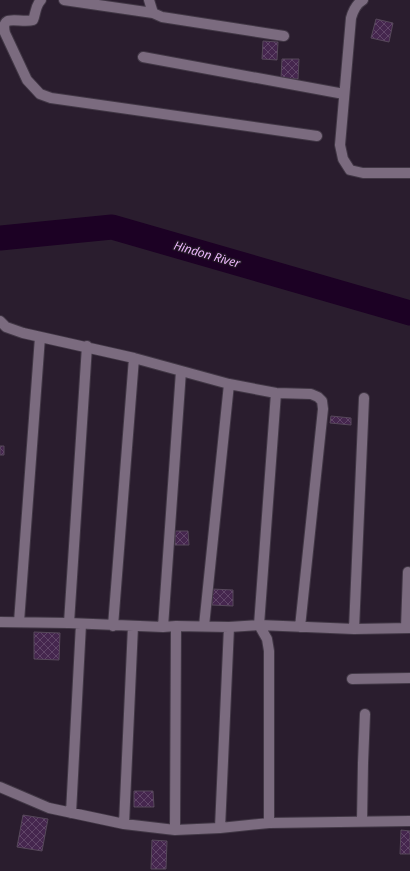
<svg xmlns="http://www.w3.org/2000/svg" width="410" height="871" viewBox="0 0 410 871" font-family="'Noto Sans',sans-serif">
  <defs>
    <pattern id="building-cross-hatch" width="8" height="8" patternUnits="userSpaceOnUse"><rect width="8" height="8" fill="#45264e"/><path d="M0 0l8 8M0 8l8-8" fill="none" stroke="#604568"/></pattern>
  </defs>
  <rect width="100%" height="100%" fill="#2a1d2e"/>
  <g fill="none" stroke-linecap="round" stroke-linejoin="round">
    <!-- river -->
    <path stroke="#1c0124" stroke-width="25" d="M0,238L112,227L410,313"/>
  </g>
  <!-- building -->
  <path fill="url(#building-cross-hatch)" stroke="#56485a" d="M376,19L393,23L389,42L371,38Z
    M263,41L278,42L277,60L262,59Z
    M282,59H299L298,79L281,78Z
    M331,416L351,418V425L330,423Z
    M0,446H4V455H0Z
    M175,531H188L189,545H175Z
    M212,589L233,590V606L212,605Z
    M34,632L60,633L59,660L34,659Z
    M134,791H153L154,807H134Z
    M23,815L48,819L42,851L17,847Z
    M401,830L410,831V854H400Z
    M152,840L167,841L166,869H151Z"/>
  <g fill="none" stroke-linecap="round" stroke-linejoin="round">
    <!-- minor casing -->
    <g stroke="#413745" stroke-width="12">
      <path id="minor" d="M41,0C35,6 36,13 33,20C21,24 0,12 5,33L27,80L40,94L51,98L317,136
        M64,0L153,13
        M149,0L153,13L162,17L284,36
        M363,0C356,4 353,11 351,18L340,145L343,159L350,170L363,173H410
        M143,57L344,94
        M0,321L6,327L23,333L134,358L229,384L276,393L311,394L318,397L322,401L323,409L300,627
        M0,622L69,623L163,627L176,626L229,627L259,625L354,629L410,628
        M19,622L40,337
        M69,623L87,346
        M113,626L134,358
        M204,626L229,384
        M163,627L181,371
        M406,628L408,572
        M354,629L364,398
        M352,679L410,678
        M0,787L49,808L124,824L175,830L220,828L269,823L410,821
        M71,813L81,624
        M362,821L363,763L365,714
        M269,823V651L267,639L259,625L276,393
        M124,824L133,626
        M220,828L229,627
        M175,830L176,626"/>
    </g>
    <!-- minor -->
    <use href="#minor" stroke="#7b6b7f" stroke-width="10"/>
  </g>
  <g text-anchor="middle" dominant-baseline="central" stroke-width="3" stroke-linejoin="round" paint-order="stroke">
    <!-- water labels -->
    <g font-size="12" font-style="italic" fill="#eab5f9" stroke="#201424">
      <text transform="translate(207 254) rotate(16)">Hindon River</text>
    </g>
  </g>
</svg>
